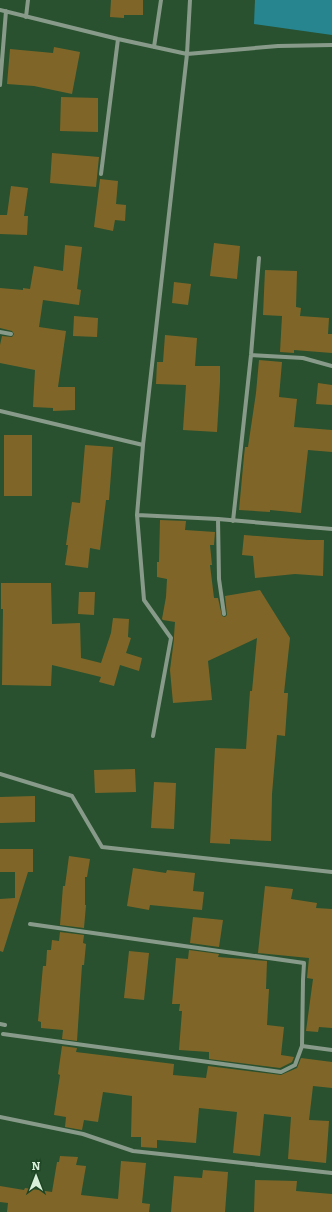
<svg xmlns="http://www.w3.org/2000/svg" width="332" height="1212" viewBox="0 0 332 1212" font-family="Bitter,serif">
  <rect width="100%" height="100%" fill="#29512f"/>
  <!-- water -->
  <path fill="#278590" d="M255,0H332V35L254,24Z"/>
  <!-- building -->
  <path fill="#7f6628" d="M111,0H143V15H124V18L110,17Z
    M54,47L80,52L72,94L34,86L7,84L10,49L53,53Z
    M61,97L98,98V132L60,131Z
    M52,153L99,157L96,187L50,183Z
    M100,179L118,181L116,204L126,205L125,221L115,220L113,231L94,227Z
    M11,186L28,188L24,216H28L27,235L0,234V215H7Z
    M214,243L240,246L237,279L210,276Z
    M65,245L82,247L77,289L81,290L79,305L43,300L39,327L66,331L58,387H75V410L53,411V408L33,407L35,370L0,363V345L2,336L12,337L14,334L12,331L0,328V288L23,290V288L30,289L34,266L63,271Z
    M265,270L297,271L296,307L301,308L300,316L329,318L328,334H332V353L294,350V353L280,352L282,316L263,315Z
    M174,282L191,284L188,305L172,303Z
    M74,316L98,318L97,337L73,336Z
    M165,335L197,338L195,366H220V382L217,432L183,430L186,385L156,384L157,362H163Z
    M259,360L282,362L279,397L297,399L294,427L332,430V452L308,450L301,513L270,510V512L239,510L244,456L245,447H248L256,393Z
    M318,383L332,385V405L316,404Z
    M4,435H32V496H4Z
    M85,445L113,447L109,500H106L100,550L90,548L88,568L65,565L68,545H66L72,502L80,503Z
    M160,520L186,521L185,530L215,532L214,545H210L212,565H210L214,598H218L222,616L225,617L227,615L225,596L260,590L290,638L284,693H288L285,736L277,735L272,794L271,841L230,839V844L210,843L215,748L246,749L250,691H252L257,638L208,661L212,700L173,703L170,670L174,639V636L175,622L163,620L162,619L166,597L167,579L157,577V562H159Z
    M244,535L308,540H324L323,576L295,574L255,578L253,556L242,555Z
    M1,583H51L52,624L80,623L81,658L101,663L111,633L113,618L129,619L128,637L131,638L126,653L142,658L139,671L120,665L114,686L99,682L101,677L52,665L51,686L2,685L3,609H1Z
    M79,592H95L94,615L78,614Z
    M135,769L136,792L95,793L94,770Z
    M154,782L176,783L174,829L151,828Z
    M35,796V822L0,823V797Z
    M0,849H33V872H28L3,952L0,951V899L15,898V872H0Z
    M69,856L90,859L87,877H85V905H86L84,928L60,925L63,886H65Z
    M133,868L166,873L167,870L195,873L193,891L204,892L202,910L150,905L149,910L127,906Z
    M265,886L293,889L291,899L317,903L316,908L332,909V1028L319,1027L318,1032L306,1031L313,979L307,978L309,958L258,953Z
    M193,917L223,920L219,947L190,943Z
    M60,932L84,935L83,943L86,944L84,965H82L77,1041L62,1039L63,1030L41,1028V1022L38,1021L43,966H46L47,950H51L52,940L59,941Z
    M189,950L219,954L218,957L267,961L266,989H269L267,1025L284,1027L281,1055L294,1057L292,1062L280,1068L209,1059V1052L179,1050L182,1011H179L180,1004H172L176,958L188,959Z
    M129,951L149,953L144,1000L124,998Z
    M62,1046L77,1048L76,1052L174,1064L173,1075L206,1078L208,1066L281,1075L297,1068L301,1058L332,1062V1088L313,1086L309,1120L329,1121L326,1163L288,1159L291,1117L264,1114L260,1156L233,1153L237,1112L199,1108L196,1143L157,1140V1148L141,1147V1137H131L132,1096L103,1092L98,1122L84,1120L82,1130L65,1127L66,1117L54,1115L60,1075L58,1074Z
    M60,1156L78,1157L76,1165L86,1166L81,1195L118,1199L121,1161L146,1163L142,1203L150,1204L149,1212H7L8,1203L0,1202V1186L24,1190L25,1188L52,1192L57,1162H59Z
    M203,1170L228,1172L225,1212H171L174,1176L202,1178Z
    M255,1180L297,1181L296,1191L332,1194V1212H254Z"/>
  <g fill="none" stroke-linecap="round" stroke-linejoin="round">
    <!-- minor -->
    <path stroke="#889b8a" stroke-width="4" d="M190,0L187,54L143,445L137,515L218,519L332,529
      M0,10L118,39L187,54L278,46L332,45
      M26,17L28,0
      M154,47L161,0
      M0,85L6,11
      M101,174L118,39
      M0,332L11,334
      M251,355L303,358L332,366
      M0,411L143,445
      M137,515L144,600L171,638L153,736
      M218,519L219,579L224,614
      M233,521L251,355L259,258
      M0,774L72,796L102,847L332,872
      M30,924L304,963L303,980L302,1046
      M0,1024L5,1025
      M3,1034L281,1072L295,1065L302,1046L332,1050
      M0,1117L83,1134L133,1151L332,1173"/>
  </g>
  <!-- north arrow -->
  <g transform="translate(36 1176)" stroke="#1e4624" stroke-width="3" paint-order="stroke">
  <path d="M0-3L7 15L0 10L-7 15Z" fill="#d8eed9"/>
  <text y="-6" font-size="11" font-weight="bold" text-anchor="middle" fill="#d8eed9">N</text>
  </g>
</svg>
